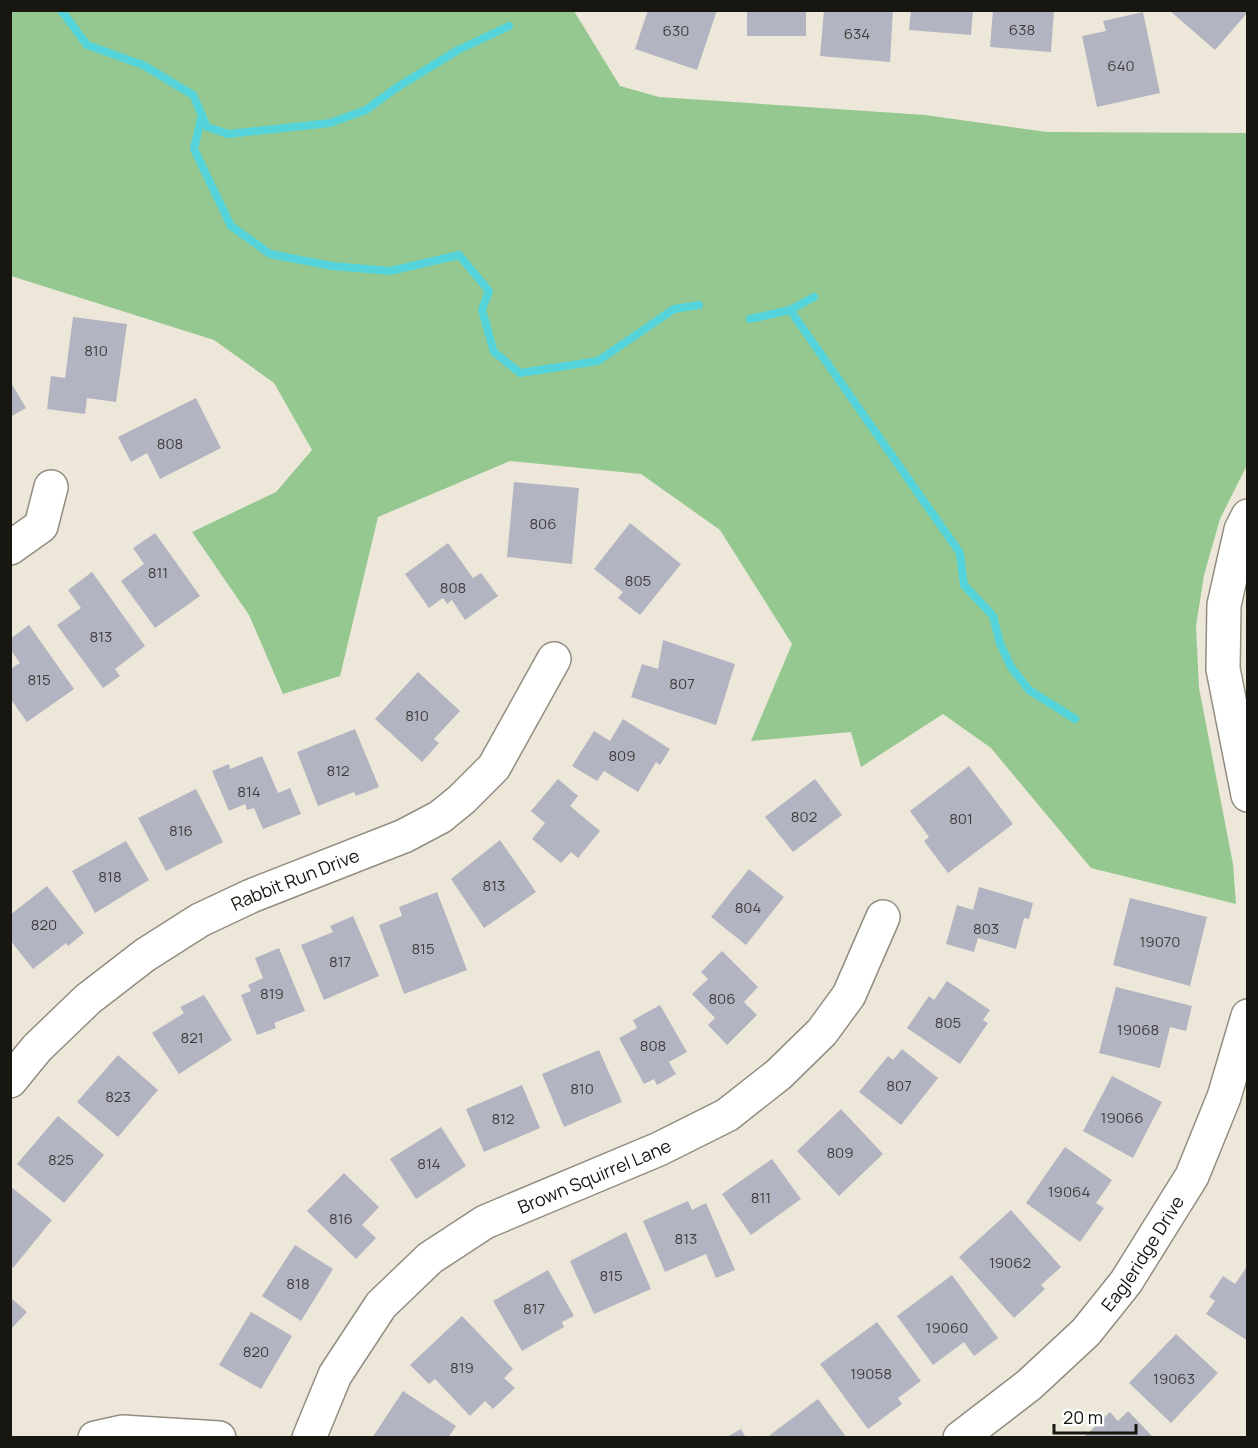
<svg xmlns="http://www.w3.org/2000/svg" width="1258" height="1448" viewBox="0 0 1258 1448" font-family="Manrope,sans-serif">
  <rect width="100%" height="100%" fill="#ede7d9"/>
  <!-- green -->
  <path fill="#95c890" d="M11,10L574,11L620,86L659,97L925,115L1047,132L1247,133V465L1220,519L1204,575L1196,626L1199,688L1233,864L1236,904L1091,868L991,748L943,714L861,767L851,732L751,741L792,644L720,530L641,474L510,461L378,517L340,676L283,694L249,615L192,532L276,492L312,450L274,383L214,340L11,276Z"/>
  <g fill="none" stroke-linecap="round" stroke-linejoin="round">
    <!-- stream -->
    <path stroke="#55d3da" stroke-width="8" d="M61,10L87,45L143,65L193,95L207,127L228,134L330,123L366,110L396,88L458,50L509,26
      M202,115L194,149L231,226L270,254L332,266L390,271L459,255L489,291L482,310L494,352L520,373L598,361L674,309L699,305
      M790,310L960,553L964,585L993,616L1000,643L1011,667L1029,690L1075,719
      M750,319L790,310L814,297"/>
  </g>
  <!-- building -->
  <path fill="#b3b4c1" d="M648,10H717L697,70L635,49Z
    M747,10H806V36H747Z
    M824,10H893L890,62L820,56Z
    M911,10H973L971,35L909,30Z
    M993,10H1054L1051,52L990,47Z
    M1169,10H1248V12L1215,50Z
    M1143,12L1160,93L1097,107L1082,36L1106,31L1103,21Z
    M73,317L127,324L116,402L87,398L85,414L47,409L51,376L65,378Z
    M10,381L26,408L10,417Z
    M196,398L221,448L160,479L147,453L131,462L118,437Z
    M514,482L579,488L572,564L507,557Z
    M630,523L681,564L640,615L618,598L623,592L594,569Z
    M155,533L200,596L155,628L121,581L144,564L133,548Z
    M448,543L473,578L481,573L498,596L465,620L452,600L447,604L443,598L429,608L405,574Z
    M92,572L145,646L115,669L120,676L103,688L57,625L81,608L68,590Z
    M29,625L74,689L27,722L10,698V669L20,663L10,649V639Z
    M663,640L735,664L716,725L631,697L642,664L658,669Z
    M418,672L460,711L434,739L439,743L422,762L375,719Z
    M623,719L670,749L660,765L656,762L638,792L604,771L597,781L572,766L594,731L610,741Z
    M355,729L379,787L356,796L354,792L318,806L297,752Z
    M262,756L278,793L290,788L301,814L263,829L254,808L247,810L245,804L229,811L212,771L229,764L230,769Z
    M969,766L1013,824L948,873L924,841L929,837L910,811Z
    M558,779L578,796L570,806L600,831L578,858L571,852L561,863L532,839L545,823L531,811Z
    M815,779L842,815L793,852L765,817Z
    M196,789L223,842L166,871L138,818Z
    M500,840L536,892L484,928L451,879Z
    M126,841L149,880L95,913L72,871Z
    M749,869L784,897L746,945L711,917Z
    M47,886L84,933L68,946L66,943L33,969L10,940V915Z
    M979,887L1033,903L1029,919L1024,918L1016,949L978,938L974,952L946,944L957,905L973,910Z
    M437,892L467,970L404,994L379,925L402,916L399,907Z
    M1130,898L1207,917L1190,986L1113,965Z
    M353,916L379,976L324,1000L301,945L333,932L330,926Z
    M279,948L305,1011L274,1023L276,1028L257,1035L241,995L251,991L248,985L263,978L255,958Z
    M722,951L758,987L744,1002L757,1015L727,1045L708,1025L715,1018L692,994L708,979L701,972Z
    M947,981L990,1010L983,1020L988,1023L960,1064L907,1028L929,996L934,1000Z
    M1116,987L1192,1006L1186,1031L1170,1027L1160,1068L1099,1053Z
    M204,995L232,1040L179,1074L152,1033L184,1013L180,1007Z
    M660,1005L687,1052L669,1062L676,1074L657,1085L654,1079L644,1084L619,1038L637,1028L633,1020Z
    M902,1049L938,1078L901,1125L859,1092L888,1056L893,1060Z
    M599,1050L622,1102L564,1127L542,1074Z
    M118,1055L158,1090L118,1137L77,1102Z
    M1112,1076L1162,1102L1133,1158L1083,1131Z
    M522,1085L540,1128L484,1152L466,1109Z
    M841,1109L883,1154L839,1196L797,1151Z
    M58,1116L104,1155L64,1203L17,1164Z
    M441,1127L466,1166L416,1199L390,1159Z
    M1065,1147L1112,1180L1096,1203L1104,1208L1080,1242L1026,1203Z
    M772,1159L801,1199L751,1235L722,1194Z
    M344,1173L379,1207L362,1225L376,1238L356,1259L307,1211Z
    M10,1186L52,1220L13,1268L10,1266Z
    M688,1201L692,1210L706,1203L735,1270L716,1278L706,1254L665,1272L643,1221Z
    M1011,1210L1061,1267L1041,1285L1045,1289L1014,1318L959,1257Z
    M626,1232L651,1289L594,1314L570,1261Z
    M295,1245L333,1269L301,1321L262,1296Z
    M1248,1265V1341L1206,1314L1215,1301L1209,1297L1223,1276L1235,1284Z
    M548,1270L574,1316L562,1322L564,1327L522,1351L493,1301Z
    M952,1275L998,1338L974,1356L964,1342L933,1365L897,1316Z
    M10,1297L27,1312L10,1330Z
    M251,1312L292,1336L261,1389L219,1365Z
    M462,1316L513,1369L504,1378L515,1388L493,1409L485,1401L470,1416L435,1379L429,1384L410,1365Z
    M877,1322L921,1381L898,1398L902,1404L868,1429L820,1364Z
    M1176,1334L1218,1373L1171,1423L1129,1383Z
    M403,1391L456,1426L448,1438H372Z
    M818,1399L847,1438H766Z
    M1128,1411L1154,1438H1083L1110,1412L1118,1421Z
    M741,1429L746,1438H725Z"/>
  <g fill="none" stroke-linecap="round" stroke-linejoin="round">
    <!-- minor casing -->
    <g stroke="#928d80" stroke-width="36">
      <g id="minor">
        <path d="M1248,516L1241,530L1224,605L1223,669L1248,795"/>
        <path d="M10,548L41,526L51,487"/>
        <path id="s1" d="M10,1081L37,1048L88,999L145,955L200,920L251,896L404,836L440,817L461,800L494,767L554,659"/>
        <path d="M95,1438L122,1432L219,1438"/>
        <path id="s2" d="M309,1438L335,1375L381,1305L430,1258L485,1222L659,1149L727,1115L779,1074L822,1032L849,995L883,917"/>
        <path id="s3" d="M960,1438L1029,1385L1057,1359L1086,1332L1126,1282L1192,1176L1224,1097L1248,1016"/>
      </g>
    </g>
    <!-- minor -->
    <use href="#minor" stroke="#fff" stroke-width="33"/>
  </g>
  <g text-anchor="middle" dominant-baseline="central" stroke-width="4.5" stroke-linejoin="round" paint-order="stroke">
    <!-- number labels -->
    <g font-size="15" fill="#3f3e3d">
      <text x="1022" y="29">638</text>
      <text x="676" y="30">630</text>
      <text x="857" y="33">634</text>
      <text x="1121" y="65">640</text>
      <text x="96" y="350">810</text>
      <text x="170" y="443">808</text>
      <text x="543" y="523">806</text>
      <text x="158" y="572">811</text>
      <text x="638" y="580">805</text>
      <text x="453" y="587">808</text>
      <text x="101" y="636">813</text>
      <text x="39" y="679">815</text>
      <text x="682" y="683">807</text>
      <text x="417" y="715">810</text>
      <text x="622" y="755">809</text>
      <text x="338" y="770">812</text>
      <text x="249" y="791">814</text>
      <text x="804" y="816">802</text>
      <text x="961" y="818">801</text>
      <text x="181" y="830">816</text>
      <text x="110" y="876">818</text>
      <text x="494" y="885">813</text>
      <text x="748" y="907">804</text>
      <text x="44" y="924">820</text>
      <text x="986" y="928">803</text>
      <text x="1160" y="941">19070</text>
      <text x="423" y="948">815</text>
      <text x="340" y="961">817</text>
      <text x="272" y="993">819</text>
      <text x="722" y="998">806</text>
      <text x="948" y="1022">805</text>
      <text x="1138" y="1029">19068</text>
      <text x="192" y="1037">821</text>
      <text x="653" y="1045">808</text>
      <text x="899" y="1085">807</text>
      <text x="582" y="1088">810</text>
      <text x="118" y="1096">823</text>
      <text x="1122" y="1117">19066</text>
      <text x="503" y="1118">812</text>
      <text x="840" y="1152">809</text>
      <text x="61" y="1159">825</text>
      <text x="429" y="1163">814</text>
      <text x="1069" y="1191">19064</text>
      <text x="761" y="1197">811</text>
      <text x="341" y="1218">816</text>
      <text x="686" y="1238">813</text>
      <text x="1010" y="1262">19062</text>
      <text x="611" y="1275">815</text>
      <text x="298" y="1283">818</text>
      <text x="534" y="1308">817</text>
      <text x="947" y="1327">19060</text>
      <text x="256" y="1351">820</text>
      <text x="462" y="1367">819</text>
      <text x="871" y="1373">19058</text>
      <text x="1174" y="1378">19063</text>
    </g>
    <!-- street labels -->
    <g font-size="18" fill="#181611" stroke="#fff">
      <text stroke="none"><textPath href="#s1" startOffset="354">Rabbit Run Drive</textPath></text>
      <text stroke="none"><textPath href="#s2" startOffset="404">Brown Squirrel Lane</textPath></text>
      <text stroke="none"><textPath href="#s3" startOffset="262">Eagleridge Drive</textPath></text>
    </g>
  </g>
  <!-- border -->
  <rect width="1258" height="1448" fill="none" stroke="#181611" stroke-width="24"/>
  <!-- scale -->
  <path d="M1054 1424v9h82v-9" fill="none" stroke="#181611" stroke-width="3"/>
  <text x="1063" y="1424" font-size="18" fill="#181611" stroke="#ffffff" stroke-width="4.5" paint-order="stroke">20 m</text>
</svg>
